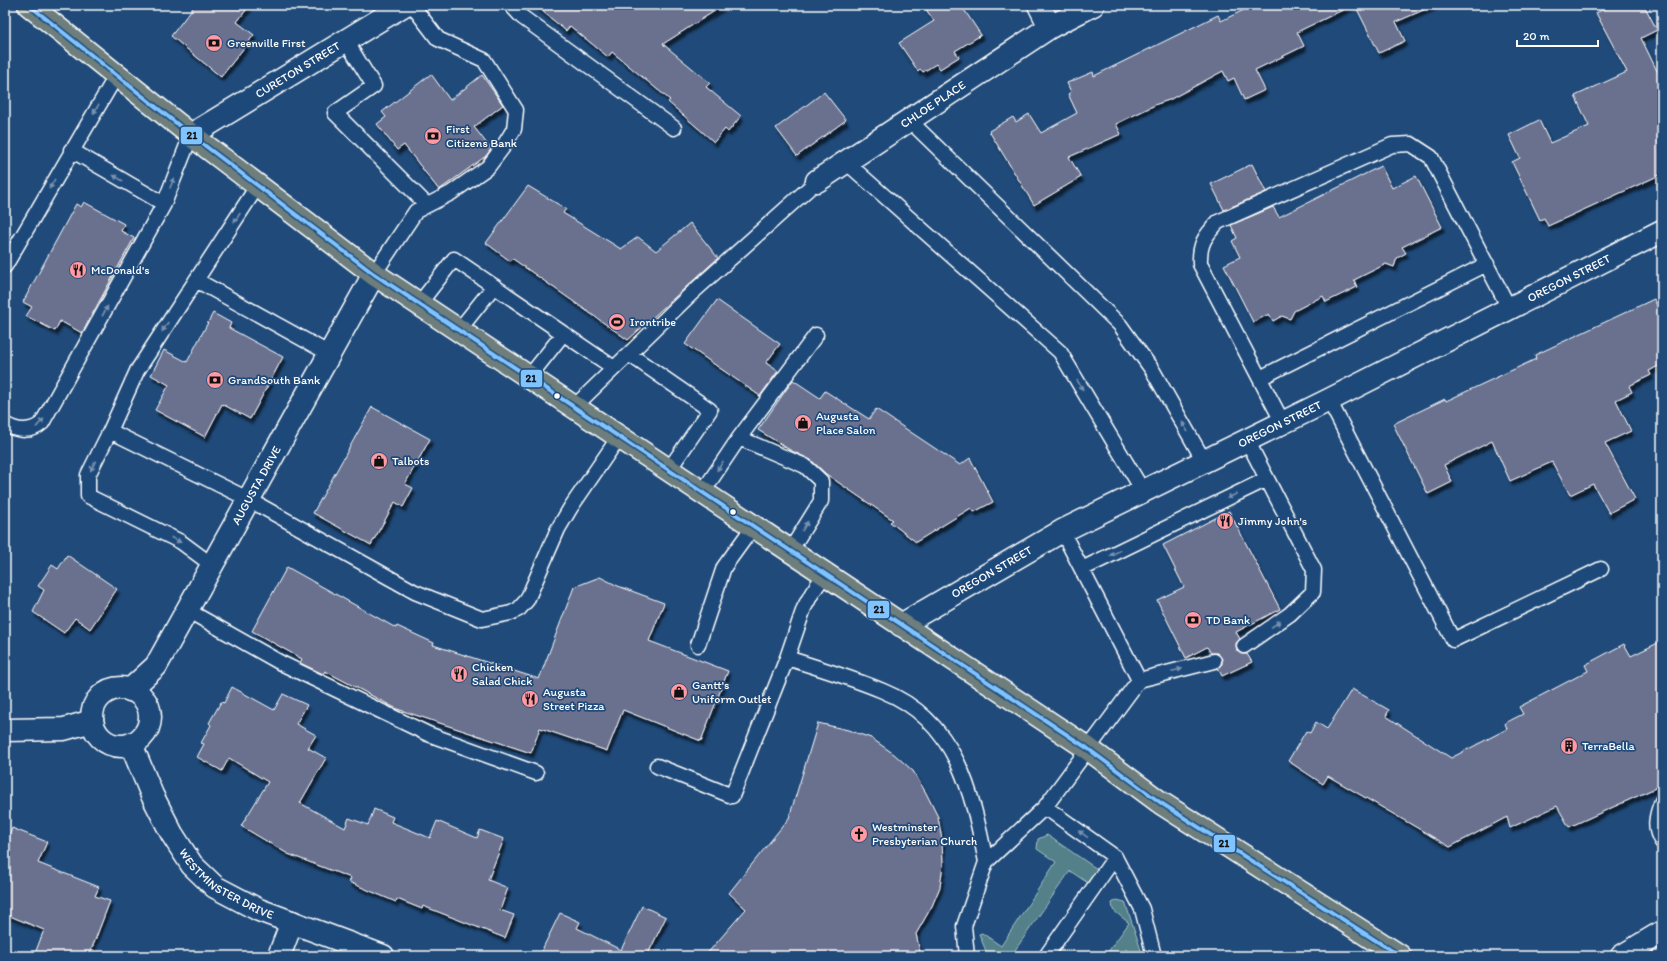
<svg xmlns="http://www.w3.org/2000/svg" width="1667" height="961" viewBox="0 0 1667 961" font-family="Itim,sans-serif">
  <defs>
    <filter id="shadow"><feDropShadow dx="2.5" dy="4.5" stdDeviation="1" flood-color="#0009"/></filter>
  </defs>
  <rect width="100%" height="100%" fill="#1f4a7a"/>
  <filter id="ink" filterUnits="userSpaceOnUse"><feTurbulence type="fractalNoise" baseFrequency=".025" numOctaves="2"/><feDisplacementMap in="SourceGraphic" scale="8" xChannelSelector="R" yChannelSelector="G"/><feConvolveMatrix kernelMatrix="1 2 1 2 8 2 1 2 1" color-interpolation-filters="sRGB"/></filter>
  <g filter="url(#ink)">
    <!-- green -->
    <path fill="#528089" stroke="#a8c0c4" d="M1047,835L1097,869L1098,873L1088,883L1070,871L1011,956H988L979,934L982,933L1001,946L1056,862L1037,849L1038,839Z
      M1117,900L1125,902L1143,956H1136L1126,949L1121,956H1105L1129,923L1113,910L1112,903Z"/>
    <!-- building -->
    <path fill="#6a718f" stroke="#fff" filter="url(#shadow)" d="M195,5H250L237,22L254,35L221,77L171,36Z
      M535,5H724L663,44L710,83L706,87L741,116L728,132L725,129L714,142L668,102L670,100L612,52L608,57L570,26L566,31Z
      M923,5H961L981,35L955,51L959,57L940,69L936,64L923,72L920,69L918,71L899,43L934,21Z
      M1254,5H1353L1297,32L1304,46L1255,70L1265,90L1244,100L1234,78L1228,81L1223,71L1169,100L1157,104L1116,124L1121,134L1069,157L1081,177L1034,205L989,131L1013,117L1016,122L1029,114L1041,133L1077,113L1068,94L1071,92L1067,83L1093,72L1094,76L1218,15L1221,21Z
      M1355,5H1435L1396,22L1405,41L1379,53Z
      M1612,5H1644L1657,30L1641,38L1662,81V174L1548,226L1544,218L1540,220L1512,162L1520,158L1509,135L1539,120L1550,143L1589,126L1575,96L1627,72L1596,13Z
      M431,74L450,100L482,75L503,105L474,127L491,149L486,156L439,190L404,145L397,150L377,124L386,117L382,112Z
      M824,92L846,120L797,156L776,128Z
      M1252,164L1266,192L1224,210L1211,184Z
      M1381,166L1392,188L1416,176L1442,227L1402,247L1406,253L1397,258L1394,267L1386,264L1354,280L1357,287L1326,302L1323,296L1294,311L1290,319L1282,316L1273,321L1269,314L1253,322L1224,265L1240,257L1232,241L1237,238L1231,225L1273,207L1279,217Z
      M528,186L566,209L563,213L621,249L638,237L656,251L690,223L718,258L628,340L513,259L510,261L486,243Z
      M84,202L124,224L121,231L134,238L82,333L60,321L55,331L26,316L32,307L23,302L76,204L81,207Z
      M1654,299L1662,316V364L1649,371L1651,375L1629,386L1632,392L1616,400L1631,431L1605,443L1635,499L1609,513L1593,484L1570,495L1552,462L1510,481L1492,441L1444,465L1452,482L1428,494L1393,424L1445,399L1446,401L1536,359L1535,355Z
      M717,300L780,344L766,363L778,371L760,396L685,344Z
      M213,313L231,323L229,328L283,357L250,419L222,404L205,437L155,410L169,385L151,375L164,350L187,362Z
      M793,380L820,398L825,391L869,419L876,409L960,465L970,458L993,502L974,512L971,508L916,542L890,522L893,520L826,474L811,460L790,450L758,430Z
      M372,407L430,439L405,484L413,488L403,507L395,502L371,545L313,513Z
      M1229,511L1280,609L1236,632L1240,639L1236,643L1237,651L1241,654H1247L1252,662L1222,676L1218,668L1222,664V659L1217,653H1211L1207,647L1186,658L1157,600L1184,587L1163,545Z
      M67,555L117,589L90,629L75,618L64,633L33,612L44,590L38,586L52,565L58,569Z
      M287,567L396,628L397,626L434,643L433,645L539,679L574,587L600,577L618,586L664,603L649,641L728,671L701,741L623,710L607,751L540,728L531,753L397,709L325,671L323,674L300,663L302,659L252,631Z
      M1662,641V785L1569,827L1557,806L1510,828L1507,817L1450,847L1328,776L1323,784L1288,761L1306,731L1310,733L1316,722L1327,729L1352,689L1389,710L1386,716L1451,758L1507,729L1505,723L1523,714L1519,707L1588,671L1585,665L1624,644L1631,656Z
      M232,687L274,710L283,694L307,705L296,724L316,735L308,748L326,758L300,803L345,828L349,818L368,825L374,809L393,817L391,822L430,838L437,821L477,838L480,830L504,839L488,880L508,888L500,910L514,915L505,938L423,906L422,909L397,899L396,902L349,882L351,878L288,854L241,826L268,782L229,758L222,771L197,757L204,744L201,743L211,725L209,723L221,702L224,703Z
      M818,723L848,730L871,738L894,754L913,771L926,793L938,817L942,840L943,864L940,887L932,906L916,934L921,956H705L746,909L729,893L789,818Z
      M12,828L47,842L38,863L99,887L95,896L110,901L89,956H34L44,930L5,914V846Z
      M642,906L666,917L647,956H539L560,913L580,922L577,928L621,950Z"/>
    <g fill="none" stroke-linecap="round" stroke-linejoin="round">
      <!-- lane casing -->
      <g stroke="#fff" stroke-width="17">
        <path id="lane" d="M511,5L522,17L674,128
          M346,41L374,86L335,113L427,205
          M909,120L1120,325L1153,371L1204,461
          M71,150L164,204
          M846,162L1060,352L1143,491
          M5,266L116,76
          M374,274L416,211L451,193L488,167L503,147L514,129L516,110L484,60L438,39L412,5
          M196,280L330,354
          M419,304L454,259L614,368
          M459,330L494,286
          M629,354L710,410L668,471
          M529,377L563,334
          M1260,378L1487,264
          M1329,400L1453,640L1601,569
          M574,407L692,293L817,181
          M1283,423L1200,264C1199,244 1205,236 1218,222L1392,145L1411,144L1431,157L1509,308
          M5,424C17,432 32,432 42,423L164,204L191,135
          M110,431L248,499L415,592L482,619L511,613L519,609L527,600L558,529L571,507L619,437
          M739,438L805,466L821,481V501L790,551
          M702,493L739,438L816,335
          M1062,531L1139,680
          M212,565L181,542L88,496V475L110,431L137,371L258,185
          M1082,569L1267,479
          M187,610L281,663L428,734L536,773
          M698,645L724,567L753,527
          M1244,646L1290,614L1313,592L1314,570L1247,440
          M787,658C819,668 852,678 883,691C957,721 972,792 986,862
          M657,766L732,796L787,658L804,608L812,593L825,574
          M1662,801C1656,815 1653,829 1662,842
          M1045,807L1115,857L1142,909L1154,956
          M967,956L964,926L986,862L1045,807L1139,680L1214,661
          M1046,956L1115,857"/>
      </g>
      <!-- street casing -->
      <g stroke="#fff" stroke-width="25">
        <g id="street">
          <path d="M1039,5L1050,27"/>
          <path id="s1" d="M191,135L404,5"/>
          <path id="s2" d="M817,181L1050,27L1093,5"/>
          <path id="s3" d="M901,625L1062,531L1329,400L1662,231"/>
          <circle cx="121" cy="717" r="29"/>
          <path id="s4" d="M130,690L156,666L374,274"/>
          <path d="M5,730L64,729L92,721"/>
          <path id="s5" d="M131,744L152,795L172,834L192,865L215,887L259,910L383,956"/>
          <path d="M279,956L292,922"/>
          <path d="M1622,956L1662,932"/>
        </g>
      </g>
      <!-- primary casing -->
      <g stroke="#fff" stroke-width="25">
        <path id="primary" d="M29,5L191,135L374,274L1087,748L1161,803L1400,956"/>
      </g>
      <!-- lane -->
      <use href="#lane" stroke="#1f4a7a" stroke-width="14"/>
      <!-- street -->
      <use href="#street" stroke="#1f4a7a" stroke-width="22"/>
      <!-- primary -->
      <use href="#primary" stroke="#6d7e7c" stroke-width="22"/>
      <!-- bus-1 casing -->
      <g stroke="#1f4a7a" stroke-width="7">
        <path id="bus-1" d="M29,5L191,135L374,274L1087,748L1161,803L1400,956"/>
      </g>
      <!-- bus-1 -->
      <use href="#bus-1" stroke="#80c4ff" stroke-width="4"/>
    </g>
    <!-- one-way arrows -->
    <defs><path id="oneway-solid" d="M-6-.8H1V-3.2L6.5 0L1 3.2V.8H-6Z"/></defs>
    <g fill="#7992af">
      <use href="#oneway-solid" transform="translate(96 109) rotate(121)"/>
      <use href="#oneway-solid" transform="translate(118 178) rotate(-150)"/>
      <use href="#oneway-solid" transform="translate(172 183) rotate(-68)"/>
      <use href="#oneway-solid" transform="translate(52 184) rotate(120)"/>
      <use href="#oneway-solid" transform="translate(237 218) rotate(123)"/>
      <use href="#oneway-solid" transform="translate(105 311) rotate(-61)"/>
      <use href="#oneway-solid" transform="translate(165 327) rotate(123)"/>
      <use href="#oneway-solid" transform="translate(1080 385) rotate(59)"/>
      <use href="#oneway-solid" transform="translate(40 423) rotate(-47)"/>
      <use href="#oneway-solid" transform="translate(1185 427) rotate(-120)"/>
      <use href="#oneway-solid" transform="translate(93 466) rotate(117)"/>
      <use href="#oneway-solid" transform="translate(720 466) rotate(124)"/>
      <use href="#oneway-solid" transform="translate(1232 496) rotate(154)"/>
      <use href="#oneway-solid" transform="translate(805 526) rotate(-59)"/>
      <use href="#oneway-solid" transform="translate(176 540) rotate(27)"/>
      <use href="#oneway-solid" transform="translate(1115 553) rotate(154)"/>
      <use href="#oneway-solid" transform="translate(1276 624) rotate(-35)"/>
      <use href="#oneway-solid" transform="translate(1177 670) rotate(-14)"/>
      <use href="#oneway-solid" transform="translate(1083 834) rotate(-144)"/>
    </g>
  </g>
  <!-- icons -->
  <defs>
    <g id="bank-disc" transform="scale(0.9)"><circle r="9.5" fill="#ff9aa2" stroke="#1f4a7a"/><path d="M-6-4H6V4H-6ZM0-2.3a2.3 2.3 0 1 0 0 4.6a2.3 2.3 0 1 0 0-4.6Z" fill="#111"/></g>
    <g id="restaurant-disc" transform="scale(0.9)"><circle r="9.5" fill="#ff9aa2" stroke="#1f4a7a"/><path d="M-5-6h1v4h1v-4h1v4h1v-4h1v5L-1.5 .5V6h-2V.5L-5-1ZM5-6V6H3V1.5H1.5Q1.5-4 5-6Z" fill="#111"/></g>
    <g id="stadium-disc" transform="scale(0.9)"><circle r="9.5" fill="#ff9aa2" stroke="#1f4a7a"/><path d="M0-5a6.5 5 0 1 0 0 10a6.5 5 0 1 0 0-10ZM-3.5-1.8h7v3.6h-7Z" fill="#111"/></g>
    <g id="shop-disc" transform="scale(0.9)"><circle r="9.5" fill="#ff9aa2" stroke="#1f4a7a"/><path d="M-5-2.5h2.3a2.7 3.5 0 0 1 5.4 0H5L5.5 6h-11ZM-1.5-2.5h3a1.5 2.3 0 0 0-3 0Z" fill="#111"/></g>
    <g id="building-disc" transform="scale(0.9)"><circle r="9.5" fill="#ff9aa2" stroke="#1f4a7a"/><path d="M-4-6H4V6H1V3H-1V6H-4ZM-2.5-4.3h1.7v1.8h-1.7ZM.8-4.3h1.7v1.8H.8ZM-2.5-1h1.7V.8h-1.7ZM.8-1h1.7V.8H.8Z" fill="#111"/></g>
    <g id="church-disc" transform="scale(0.9)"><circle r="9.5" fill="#ff9aa2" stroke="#1f4a7a"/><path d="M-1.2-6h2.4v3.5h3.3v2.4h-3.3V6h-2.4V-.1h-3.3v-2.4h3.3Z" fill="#111"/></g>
  </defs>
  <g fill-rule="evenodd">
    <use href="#bank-disc" x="214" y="43"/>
    <use href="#bank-disc" x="433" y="136"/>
    <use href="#restaurant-disc" x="78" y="270"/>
    <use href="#stadium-disc" x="617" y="322"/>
    <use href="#bank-disc" x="215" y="380"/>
    <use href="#shop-disc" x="803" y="423"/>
    <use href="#shop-disc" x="379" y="461"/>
    <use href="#restaurant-disc" x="1225" y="521"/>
    <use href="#bank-disc" x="1193" y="620"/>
    <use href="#restaurant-disc" x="459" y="674"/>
    <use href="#shop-disc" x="679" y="692"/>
    <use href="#restaurant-disc" x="530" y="699"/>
    <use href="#building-disc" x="1569" y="746"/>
    <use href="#church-disc" x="859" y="834"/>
  </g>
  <!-- markers -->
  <g fill="#fff" stroke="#1f4a7a" stroke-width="1.5">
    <circle cx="557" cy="396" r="3.5"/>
    <circle cx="733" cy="512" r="3.5"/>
  </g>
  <g text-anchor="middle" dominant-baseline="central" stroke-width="3.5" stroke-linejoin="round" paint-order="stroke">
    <!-- poi labels -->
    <g font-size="12" fill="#fff" stroke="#1f4a7a" text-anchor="start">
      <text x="227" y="43">Greenville First</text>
      <text x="446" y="129">First<tspan x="446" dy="14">Citizens Bank</tspan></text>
      <text x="91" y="270">McDonald's</text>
      <text x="630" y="322">Irontribe</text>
      <text x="228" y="380">GrandSouth Bank</text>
      <text x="816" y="416">Augusta<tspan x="816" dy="14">Place Salon</tspan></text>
      <text x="392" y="461">Talbots</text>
      <text x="1238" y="521">Jimmy John's</text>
      <text x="1206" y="620">TD Bank</text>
      <text x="472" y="667">Chicken<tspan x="472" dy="14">Salad Chick</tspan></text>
      <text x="692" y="685">Gantt's<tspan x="692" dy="14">Uniform Outlet</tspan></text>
      <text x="543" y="692">Augusta<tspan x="543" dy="14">Street Pizza</tspan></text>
      <text x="1582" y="746">TerraBella</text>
      <text x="872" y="827">Westminster<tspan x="872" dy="14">Presbyterian Church</tspan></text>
    </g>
    <!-- street labels -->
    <g font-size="12" fill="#fff" stroke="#1f4a7a">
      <text stroke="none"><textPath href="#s1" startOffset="125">CURETON STREET</textPath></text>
      <text stroke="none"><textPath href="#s2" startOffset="139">CHLOE PLACE</textPath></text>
      <text stroke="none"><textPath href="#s3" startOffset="753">OREGON STREET</textPath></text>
      <text stroke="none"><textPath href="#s3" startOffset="429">OREGON STREET</textPath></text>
      <text stroke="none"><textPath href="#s4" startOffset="242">AUGUSTA DRIVE</textPath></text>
      <text stroke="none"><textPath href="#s3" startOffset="105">OREGON STREET</textPath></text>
      <text stroke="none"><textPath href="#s5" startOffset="175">WESTMINSTER DRIVE</textPath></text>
    </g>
  </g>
  <g stroke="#1f4a7a" stroke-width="1.5">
    <rect x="180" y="126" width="23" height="19" rx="4" fill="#80c4ff"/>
    <rect x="520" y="369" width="23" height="19" rx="4" fill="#80c4ff"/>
    <rect x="867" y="600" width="23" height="19" rx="4" fill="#80c4ff"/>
    <rect x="1213" y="834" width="23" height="19" rx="4" fill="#80c4ff"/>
  </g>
  <g font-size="11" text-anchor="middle" font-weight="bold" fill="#111">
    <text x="192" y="139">21</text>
    <text x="531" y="382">21</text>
    <text x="879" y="613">21</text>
    <text x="1224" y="847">21</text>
  </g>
  <!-- margin -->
  <rect width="1667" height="961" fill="none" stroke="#1f4a7a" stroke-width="20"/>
  <rect x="10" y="10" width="1647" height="941" fill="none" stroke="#fff" stroke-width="1.5" filter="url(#ink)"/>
  <!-- scale -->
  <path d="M1517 40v6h81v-6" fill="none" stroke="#ffffff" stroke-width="2"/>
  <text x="1523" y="40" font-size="12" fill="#ffffff" stroke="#1f4a7a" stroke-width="3" paint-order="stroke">20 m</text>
</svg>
